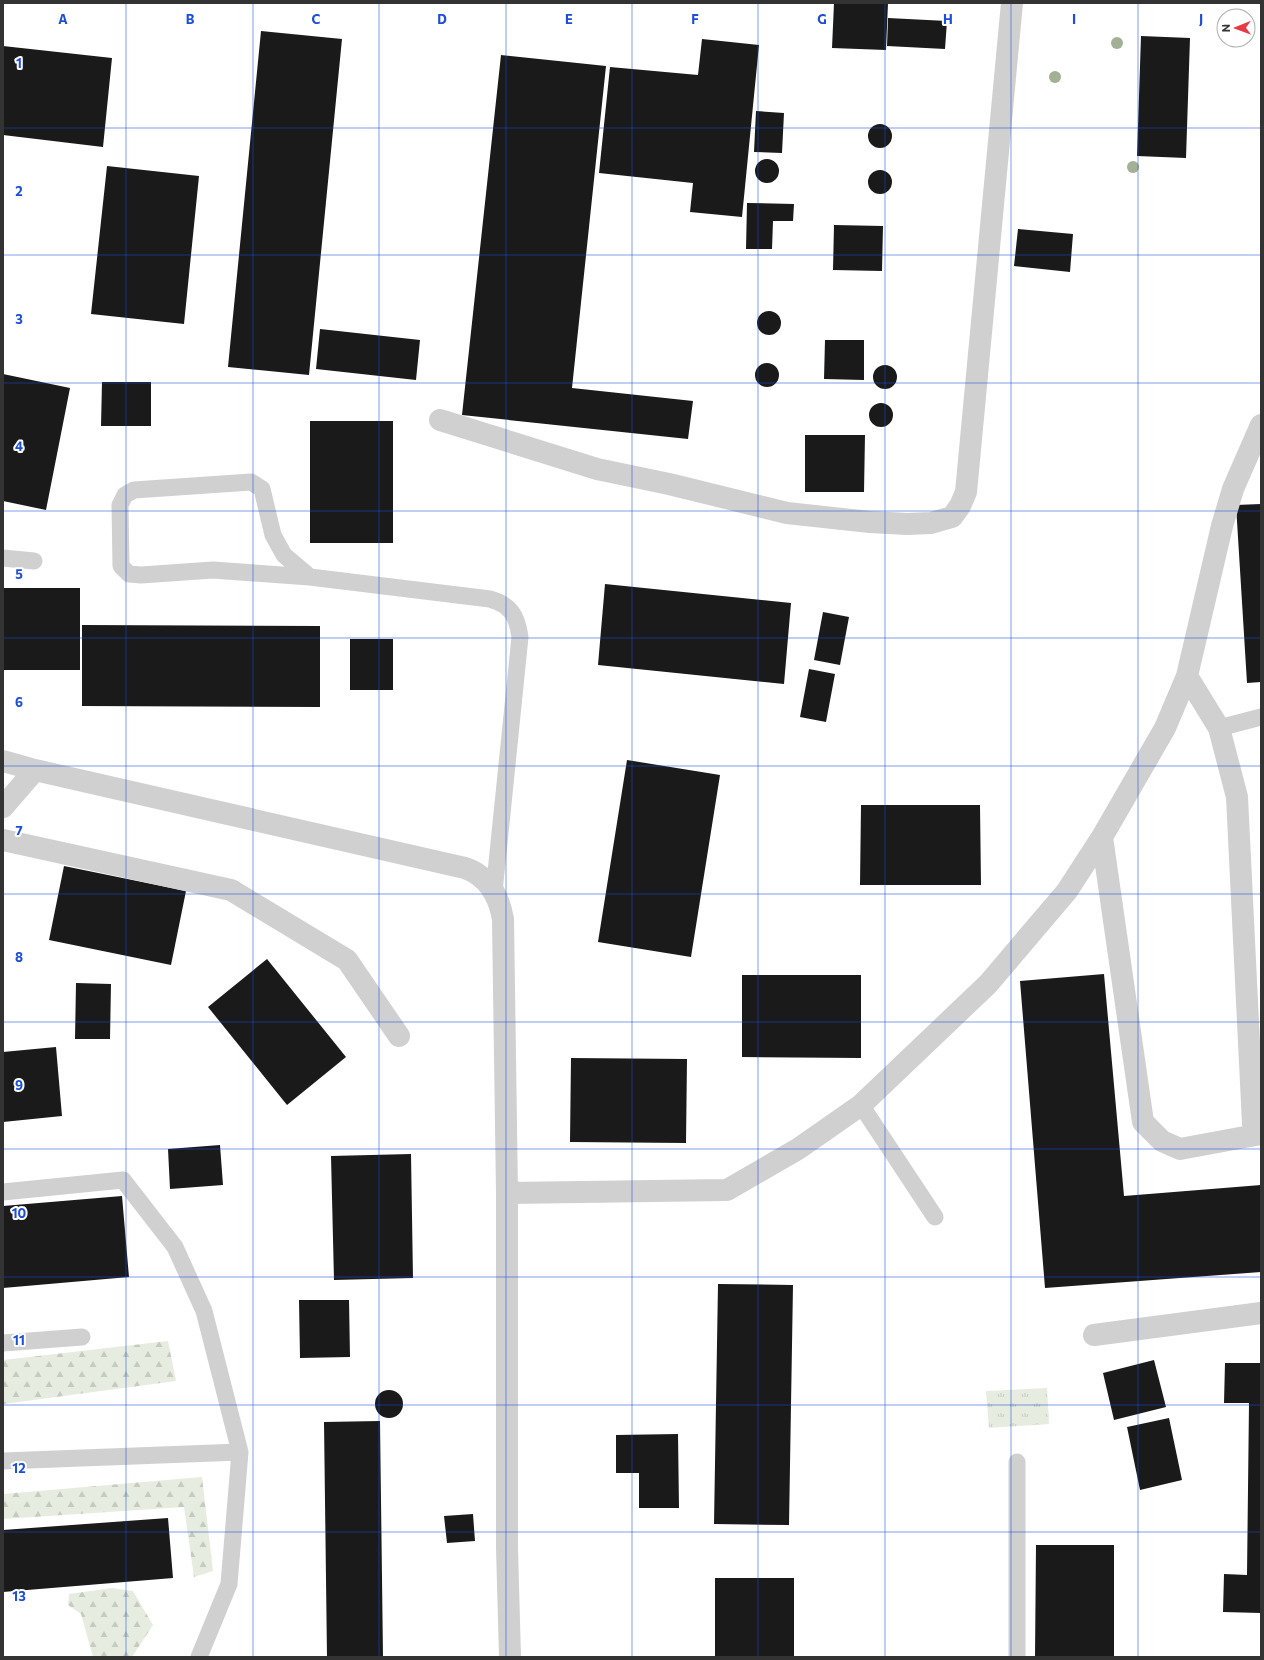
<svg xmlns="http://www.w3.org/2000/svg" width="1264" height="1660" viewBox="0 0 1264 1660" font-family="Commissioner,sans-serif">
  <defs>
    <pattern id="forest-firs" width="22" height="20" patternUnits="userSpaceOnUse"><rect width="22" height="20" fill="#e6ecdf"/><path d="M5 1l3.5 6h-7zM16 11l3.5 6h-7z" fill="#c6cbc0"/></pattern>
    <pattern id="park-tufts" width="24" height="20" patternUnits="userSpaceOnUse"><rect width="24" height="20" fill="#e6ecdf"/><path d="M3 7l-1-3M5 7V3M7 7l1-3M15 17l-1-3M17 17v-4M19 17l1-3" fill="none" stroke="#c6cbc0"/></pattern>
  </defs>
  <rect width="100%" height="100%" fill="#fff"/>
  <!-- forest -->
  <path fill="url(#forest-firs)" d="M168,1341L176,1381L3,1404V1360Z
    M202,1477L213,1571L194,1577L184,1507L3,1519V1494Z
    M112,1588L133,1591L153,1625L132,1657H93L81,1614L68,1605L69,1594Z"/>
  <!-- park -->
  <path fill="url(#park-tufts)" d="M1047,1388L1049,1424L989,1428L986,1391Z"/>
  <!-- building -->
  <path fill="#1a1a1a" d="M834,3H888L886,50L832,48Z
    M888,18L947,21L945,49L887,46Z
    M261,31L342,39L309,375L228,367Z
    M1141,36L1190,38L1186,158L1137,156Z
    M702,39L759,45L742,217L690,212L693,183L599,173L610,67L698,75Z
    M3,46L112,58L103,147L3,135Z
    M501,55L606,66L572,388L693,401L688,439L462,415Z
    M756,111L784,113L782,153L754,152Z
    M868 136a12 12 0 1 1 24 0a12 12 0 1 1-24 0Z
    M755 171a12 12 0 1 1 24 0a12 12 0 1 1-24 0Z
    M107,166L199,176L184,324L91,314Z
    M868 182a12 12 0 1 1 24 0a12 12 0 1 1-24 0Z
    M747,203L794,204L793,221H773L772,249H746Z
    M834,225L883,226L882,271L833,270Z
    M1018,229L1073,234L1070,272L1014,266Z
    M757 323a12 12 0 1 1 24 0a12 12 0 1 1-24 0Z
    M320,329L420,340L416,380L316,369Z
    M825,340H864V380L824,379Z
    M755 375a12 12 0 1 1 24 0a12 12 0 1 1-24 0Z
    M873 377a12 12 0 1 1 24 0a12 12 0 1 1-24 0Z
    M3,374L70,388L46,510L3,501Z
    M102,382H151V426H101Z
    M869 415a12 12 0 1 1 24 0a12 12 0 1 1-24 0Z
    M310,421H393V543H310Z
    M805,435H865L864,492H805Z
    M1261,504V682L1247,683L1236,505Z
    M605,584L791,603L784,684L598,665Z
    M3,588H80V670H3Z
    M823,612L849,617L840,665L814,660Z
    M82,625L320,626V707L82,706Z
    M350,639H393V690H350Z
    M809,669L835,674L826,722L800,717Z
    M627,760L720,775L691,957L598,942Z
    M861,805H980L981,885H860Z
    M64,866L186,891L171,965L49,940Z
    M267,959L346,1057L287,1105L208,1007Z
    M1104,974L1124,1196L1261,1185V1272L1045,1288L1020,981Z
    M742,975H861V1058L742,1057Z
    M76,983L111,984L110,1039H75Z
    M56,1047L62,1116L3,1122V1052Z
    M571,1058L687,1059L686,1143L570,1142Z
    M220,1145L223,1185L170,1189L168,1149Z
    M411,1154L413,1278L334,1280L331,1156Z
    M122,1196L129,1277L3,1288V1206Z
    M718,1284L793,1285L789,1525L714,1524Z
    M299,1300H349L350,1357L300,1358Z
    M1154,1360L1166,1407L1114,1420L1103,1373Z
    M1225,1363H1261V1613L1223,1612L1224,1574L1247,1575L1249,1403H1224Z
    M375 1404a14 14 0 1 1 28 0a14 14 0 1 1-28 0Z
    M1169,1418L1182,1480L1140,1490L1127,1427Z
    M380,1421L383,1657H327L324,1422Z
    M678,1434L679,1508H639V1473H616V1435Z
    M473,1514L475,1541L447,1543L444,1516Z
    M168,1518L173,1578L3,1592V1530Z
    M1036,1545H1114V1657H1035Z
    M715,1578H794V1657H715Z"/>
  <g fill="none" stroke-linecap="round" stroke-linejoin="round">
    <!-- service -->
    <path stroke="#d0d0d0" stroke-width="17" d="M3,558L34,561
      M310,577L284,555L273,535L262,489L251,482L134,490L125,495L120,505L121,566L129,574L141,575L213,570L310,577L490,599C511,605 517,616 520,637L494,892
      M1219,728L1261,717
      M861,1105L935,1217
      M3,1192L123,1180L175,1247L204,1311L240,1452L229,1584L199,1657
      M3,1343L82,1337
      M3,1461L240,1452
      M1017,1657V1462"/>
    <!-- minor -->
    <path stroke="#d0d0d0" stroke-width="22" d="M440,420L597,469L669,484L787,513L870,522L907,524L931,523L952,517L960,506L966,492L1012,3
      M1187,676L1219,728L1237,797L1253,1124L1261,1128
      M3,761L35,770L465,868C488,876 499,896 503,919L507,1193V1548L510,1657
      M3,807L35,770
      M1102,837L1143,1122L1162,1141L1180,1149L1261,1134
      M3,840L231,890L347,960L399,1036
      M507,1193L727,1190L798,1149L861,1105L988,984L1067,891L1102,837L1165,728L1187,676L1222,526L1233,489L1261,425
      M1094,1335L1261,1313"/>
  </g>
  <!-- trees -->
  <g fill="#a2b095">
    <circle cx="1117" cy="43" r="6"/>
    <circle cx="1055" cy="77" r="6"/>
    <circle cx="1133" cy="167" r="6"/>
  </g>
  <!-- grid -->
  <path fill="none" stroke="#1d4ed8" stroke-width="1" stroke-opacity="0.55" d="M126,3V1657M253,3V1657M379,3V1657M506,3V1657M632,3V1657M758,3V1657M885,3V1657M1011,3V1657M1138,3V1657M3,128H1261M3,255H1261M3,383H1261M3,511H1261M3,638H1261M3,766H1261M3,894H1261M3,1022H1261M3,1149H1261M3,1277H1261M3,1405H1261M3,1532H1261"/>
  <g font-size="13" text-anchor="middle" font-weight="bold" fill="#1d4ed8" stroke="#fff" stroke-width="4" stroke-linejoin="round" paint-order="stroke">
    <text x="63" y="24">A</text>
    <text x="190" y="24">B</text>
    <text x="316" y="24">C</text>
    <text x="442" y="24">D</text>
    <text x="569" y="24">E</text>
    <text x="695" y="24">F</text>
    <text x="822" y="24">G</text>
    <text x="948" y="24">H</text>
    <text x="1074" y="24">I</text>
    <text x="1201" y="24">J</text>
    <text x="19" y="68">1</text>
    <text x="19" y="196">2</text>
    <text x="19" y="324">3</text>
    <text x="19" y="451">4</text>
    <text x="19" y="579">5</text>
    <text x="19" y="707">6</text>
    <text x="19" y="835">7</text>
    <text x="19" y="962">8</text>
    <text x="19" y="1090">9</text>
    <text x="19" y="1218">10</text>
    <text x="19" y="1345">11</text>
    <text x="19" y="1473">12</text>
    <text x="19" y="1601">13</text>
  </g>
  <!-- border -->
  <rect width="1264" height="1660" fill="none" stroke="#333333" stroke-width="8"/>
  <!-- north arrow -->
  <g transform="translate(1236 28) rotate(269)"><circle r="19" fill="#ffffff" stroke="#adadad"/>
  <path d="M0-3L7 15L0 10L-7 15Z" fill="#e63946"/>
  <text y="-6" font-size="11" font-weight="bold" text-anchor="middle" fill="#333333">N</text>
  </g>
</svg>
